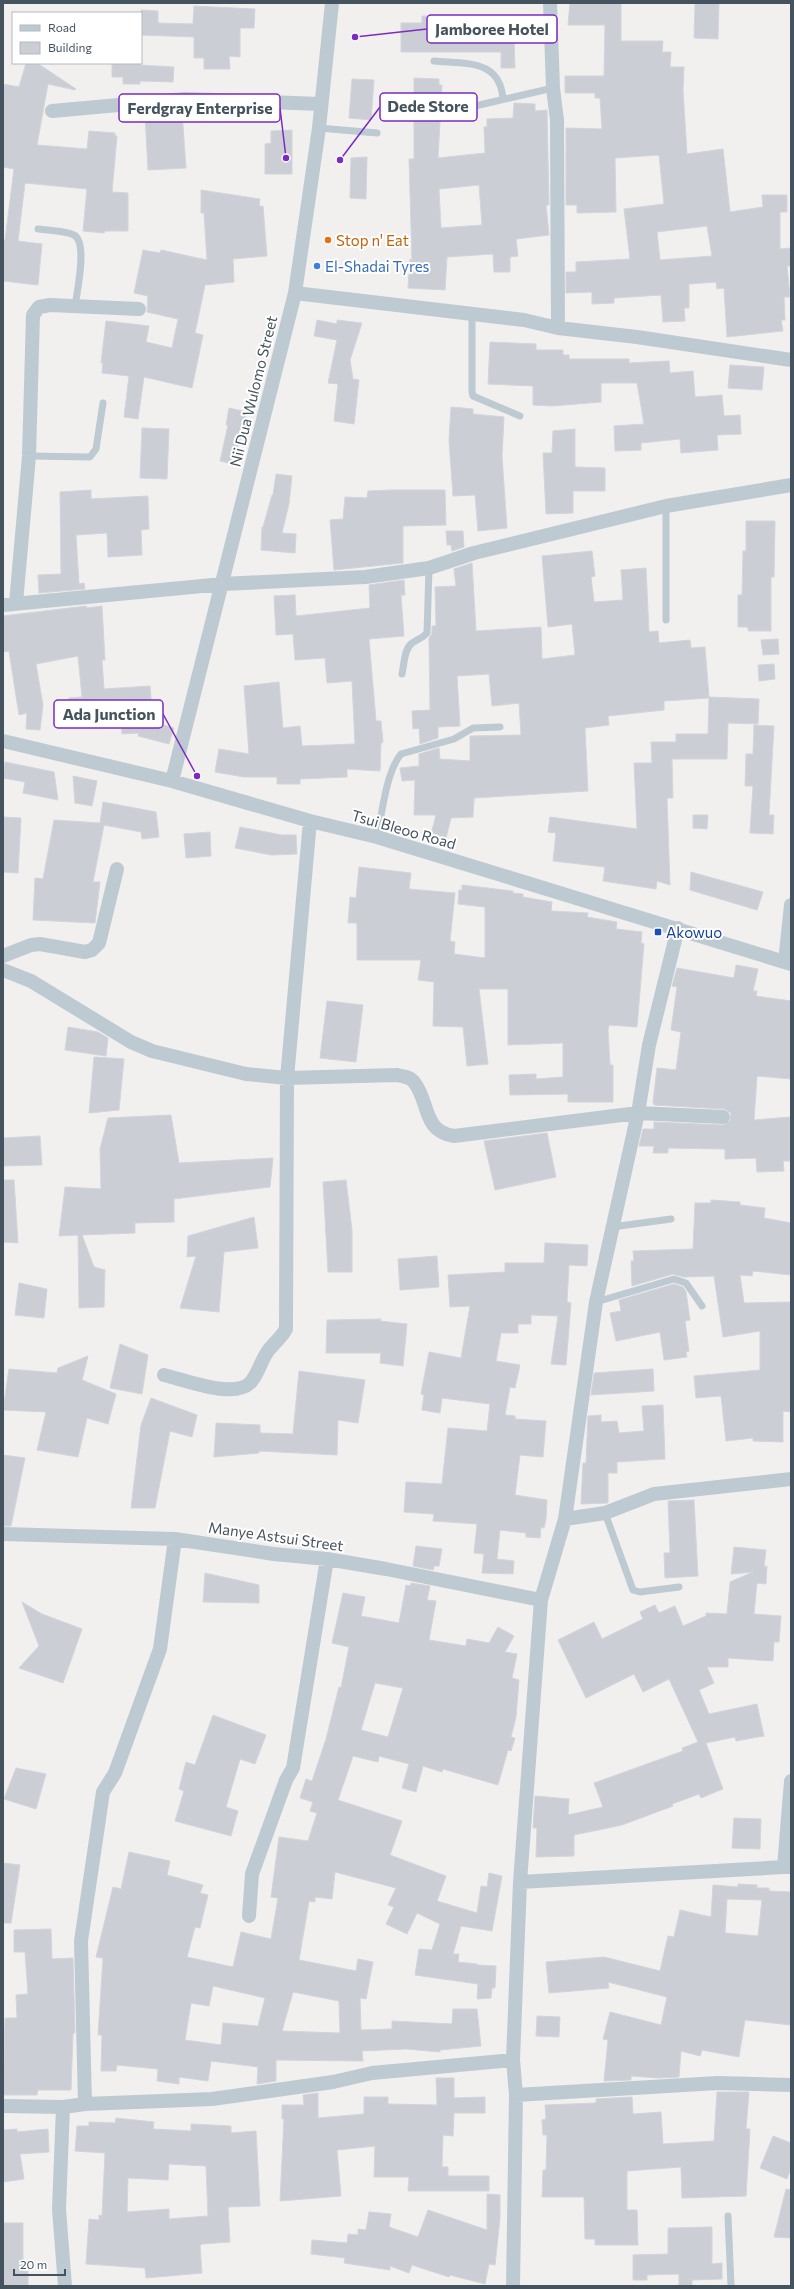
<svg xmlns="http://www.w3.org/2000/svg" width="794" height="2289" viewBox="0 0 794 2289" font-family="Commissioner,sans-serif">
  <rect width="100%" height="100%" fill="#f2efef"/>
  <!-- building -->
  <path fill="#cbced4" stroke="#d2d5db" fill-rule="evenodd" d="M570,3H621V41H663L662,52H671L670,67H684L683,90L687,154L723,149L730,212L763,207L762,195H787V212H780V249L791,248V266H787L790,297H784L785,320H781L783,331L727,337L724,288L717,289L716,282L689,284V308H684L685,321L663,322L661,295L614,298V303L592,304V292L566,293V272H576V262L630,259L624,209L664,204L659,155L615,158L616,212L577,213V205H566V128L602,129L600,98H595V93H565V76H604L605,25H568ZM707,226L712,256L660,260L657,232Z
    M695,3H719L718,39L694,38Z
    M194,6L255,9L254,28H240V57L229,56L230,69H204V58H194V37L141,35V10L158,11V23L193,24Z
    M422,16H444L443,23H484V38L514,37L515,68H501V52H401V23H422Z
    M26,63H37L76,89L75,90L48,84L37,145L87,149L89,131L115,133V136H117L112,192L128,193V231H105L104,233L83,231L87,189L25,183L18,241L42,244L38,285L3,281V240H5L14,169L3,167V84L19,87Z
    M112,63H140V65L174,67L173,82L140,81V84H123V77H112Z
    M414,78L439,79V85H442L438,158L485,153L484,127H487V119L513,118L514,103L535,104V111L547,110L549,205H546L549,235L516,239L518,256L510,257V272H494L493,254L447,257L445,290L408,288L410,259L412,260L409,159H414ZM479,185L482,225L441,228L439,189Z
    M352,79L374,80L371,120L349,118Z
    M182,112L186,168L148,170L145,114Z
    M292,130V174H265V144L271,143V131Z
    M367,157L366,199L350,198L351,158Z
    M201,190L260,199L259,206H263L267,256L233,259L234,282L205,285L195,333L203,335L192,388L144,377L138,419L124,417L129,376L102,373L103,363H101L106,321L149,326L146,342L172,348L178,319L147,312L148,296L134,293L143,250L160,253L161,250L207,260L204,213H201Z
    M317,320L337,324V320L362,323L350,360L353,379L359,380L354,424L334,421L338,384L328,383L337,340L314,336Z
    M490,342L536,344V350H563V355H569V359H629V363L669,361L670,373L693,371L695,397L722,395L724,416L740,415L741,434L717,435L718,450L681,453L680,439L641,443V450L615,451L614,426L644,424L637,383H601V402L553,406L533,405V386L488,384Z
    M730,365L764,367L762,390L728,388Z
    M451,407L473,409V414L504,417L502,456L507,528L478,531L475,495L453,496L449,440Z
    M229,408L247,412L234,464L220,461L228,425H226Z
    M142,428L169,429L167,479L140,478Z
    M575,429V467L605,468V491H573V513L546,514L543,453H552L553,431Z
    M276,474L292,476L289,504L282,533L296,534L295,553L261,550L262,527H263L272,495H273Z
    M91,490V499L148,496L149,529L141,530L142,555L108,557L107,533L76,535L79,584L84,583L85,589L39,593L38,575L61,574L60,492Z
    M392,490H445L446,525L403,526V563L334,570L330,520L343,519L345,497L367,498L368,491Z
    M746,521H775L774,577H771V631H748V627H738V595H742L743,551H746Z
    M446,531H463L464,547L452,551L451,545H447Z
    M592,551L595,576L591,577L594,602L623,600L621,570L646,568L649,632L658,631L659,643L690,640L691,648L705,647L709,697L759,699L758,724L728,723L727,759H672L673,798H667L670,885L657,881L656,889L603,881L605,867L553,861L556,833L548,832L550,817L637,829L634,763H652L651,742H676V734H708L709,698L664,701V710L608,716L609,725L585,728L588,791L474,798L473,817L451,818L446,838L431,834L436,815H414L415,780L402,781L400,768L419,766V754L439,748L440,759L470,761V736L521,735L519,703L492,706L489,674L457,676L460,726L438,727V738L420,744L419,728L413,729L412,711L430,710L429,638L432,634V626H436L435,587L456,586L454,569L472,563L476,631L541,627L542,659L575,655L572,624L548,627L542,556Z
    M404,580L405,595H401L404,636L369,639L376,721H381L383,742L381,743L380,771L347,769V777L300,779V784H277V777H244L215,772L219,749L249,754L244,686L279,682L283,728L300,726L302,746L355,744L352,681L327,683L325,658L295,660L293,634L276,635L274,596L295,595L296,616L370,608L369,585Z
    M86,606L87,608L102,606L105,660H102L104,689L150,686L153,722L174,728L169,744L138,736L139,733L122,734L121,720L70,724L69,698L82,697L78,656L36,664L43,705L40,730L26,729L27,713L19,715L9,651L3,652V616Z
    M778,639L779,654L763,655L761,640Z
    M774,664L775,679L759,681L758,665Z
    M754,725L774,726L769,815H774L773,834L750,833L753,786H745L746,754H753Z
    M5,762L54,772L58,800L23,793L25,782L3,778Z
    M73,776L97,781L92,806L75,803Z
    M103,802L156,812L159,837L142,839L141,832L104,825L93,882H100L95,923L33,920L35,878L43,879L54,820L100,823Z
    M693,815H708L707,829L693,828Z
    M3,817L21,818L18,873L3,872Z
    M240,827L282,835H296L297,854L271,855L235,848Z
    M210,832L211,856L186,858L184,834Z
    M359,867L411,873L409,889L455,893L450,941L455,942L454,954L485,958V907L458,904L459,890H462V885L513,891V893L523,894V897L552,902L551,911L588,913L587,917L617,922L616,929L642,932L641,943L644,944L637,1027L609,1025L608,1030L610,1065H613V1102H568V1094L510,1095L509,1075L536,1074V1079L563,1077V1043L508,1045V989H479L488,1064L467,1066L463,1027L433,1026L434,982L418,980L421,960H357V923H348L350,897L356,898Z
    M691,872L763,892L757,910L690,890Z
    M736,965L758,969L753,991H757L756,996L791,1001V1079L757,1076L754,1120L790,1117V1161H783L784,1171L757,1172L756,1158L725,1159V1149L668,1148V1153H653L654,1146H639L643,1129H654V1122L723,1125L730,1121L731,1113L724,1109L654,1105L653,1102L657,1068L676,1070L681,1032L671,1030L677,987L672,986L677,968L734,978Z
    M327,1001L363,1005L356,1062L320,1058Z
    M68,1027L98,1032L108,1038L106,1056L65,1050Z
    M94,1057L124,1059L119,1110L89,1113Z
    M171,1115L179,1163L273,1158L270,1187L174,1199V1222L135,1223V1233L82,1235L94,1267L105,1270L104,1307L79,1308L78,1235L59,1236L65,1187L101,1189L100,1149L108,1118Z
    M547,1133L556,1177L495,1190L484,1141Z
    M40,1136L42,1165L3,1166V1138Z
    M3,1180H14L18,1243L3,1242Z
    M346,1180L352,1230V1272H328L323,1182Z
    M711,1200L740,1202V1205L765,1208L764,1218L791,1223V1275L753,1271L752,1276L740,1275L744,1303L791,1302V1412L783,1411V1442L753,1441V1438L726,1441L721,1396L696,1398L694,1376L760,1370V1331L723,1337L714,1276L684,1277L673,1274L632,1286L631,1261H634L633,1251L693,1249L695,1203H711Z
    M254,1217L258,1248L224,1252L219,1312L180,1308L196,1256L187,1257L188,1236Z
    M545,1243L588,1245L587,1266L569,1265L567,1302L571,1303L566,1365L551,1364L558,1316L531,1315V1324H518V1333H501L496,1361L520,1365L515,1388L510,1387L505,1415L515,1416V1419L546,1421L543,1457L520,1455L515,1495L547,1500L546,1519L544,1528L541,1527L540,1538L526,1537V1533L500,1530L497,1559L514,1561L513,1574L482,1573L484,1554L474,1553L477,1524L433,1521L434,1514L404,1512L406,1482L442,1484L448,1428L487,1431L490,1404L442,1398L440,1413L422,1410L424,1395L421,1394L429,1352L461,1358L470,1306L450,1307L448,1275L505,1272V1263H544Z
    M437,1256L439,1287L400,1290L398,1259Z
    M19,1283L47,1289L44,1318L15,1315Z
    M674,1284L683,1287L686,1292L690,1320L685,1321L689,1351L686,1352L687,1357L664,1360L660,1332L616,1341L610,1313L621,1311L619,1300Z
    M381,1319L380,1321L407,1324L403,1366L380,1363L381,1353H326L327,1320Z
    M120,1344L148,1355L142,1394L110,1388Z
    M88,1356L82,1380L116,1394L108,1424L87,1418L78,1457L37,1450L46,1412L3,1410L9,1369L57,1373L58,1368Z
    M653,1369L654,1391L591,1395L594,1373Z
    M299,1371L365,1380L358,1423L338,1420L337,1455L259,1451V1453L214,1457L216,1423L260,1425V1433L293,1434Z
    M151,1398L197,1415L192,1437L170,1431L155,1508H131L141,1425Z
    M663,1405L665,1459L617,1462V1473H608V1503L581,1504L583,1463H586L588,1416L601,1415V1422L617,1421L619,1433L644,1431L642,1406Z
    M3,1455L25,1458L11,1526H3Z
    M694,1500L698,1576L665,1578L664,1553H670L668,1501Z
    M416,1546L442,1549L439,1566H434L433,1570L413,1566Z
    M734,1547L766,1550L764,1567L767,1566L766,1584L757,1583L754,1614L781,1616L779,1642H774L773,1661L728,1658V1667H707L714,1683L699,1690L709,1714L757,1704L764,1736L736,1741L735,1737L706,1743L723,1789L701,1798L699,1794L672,1804L673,1806L622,1825L574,1835V1856L536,1857L537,1828H533L535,1796L569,1799L568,1815L603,1807L594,1783L683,1751L682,1748L698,1742L669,1679L643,1692L634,1674L586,1698L558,1640L594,1622L602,1639L643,1619L640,1612L655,1605L659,1613L675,1606L683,1626L706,1616V1613L727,1614L730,1582L753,1572L731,1574Z
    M205,1573L259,1585V1603L203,1602Z
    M411,1583L430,1586L427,1600L436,1601L429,1640L466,1646L467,1639L489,1643L498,1627L514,1636L505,1652L517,1654L512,1678L519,1680L516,1717L511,1737L515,1738L511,1751L508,1750L498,1785L443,1769L442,1772L423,1766L416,1792L402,1788L409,1764L379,1756L378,1762L353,1756L338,1800L402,1821L390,1855L446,1876L437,1901L477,1913L481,1886L487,1887L489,1873L502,1876L492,1931L461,1926L453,1954H459L458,1962L477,1964V1965L496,1966L495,1988H492L491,1998L477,1999L478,1984L415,1975L419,1949L432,1950L440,1924L417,1913L407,1934L386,1924L394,1907L388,1905L396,1888L335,1872L332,1899L315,1897V1902L309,1901L299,1960L356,1971L358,1959L373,1962L366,1999L360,1998L361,2030L392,2029V2021L452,2024L453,2009H477L481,2046L440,2050V2052L406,2049L362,2051L363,2061L276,2060V2081L257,2084L258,2067L211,2061L208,2081L179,2077V2084L157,2081L158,2069L117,2065L116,2071H101L102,2035H98L103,1958L96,1957L113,1887L121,1889L129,1852L170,1861L167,1875L203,1885L200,1893L208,1895L200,1928L195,1927L187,1957L233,1967L241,1932L271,1939L278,1898L271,1897L279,1837L308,1841L317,1813L310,1811L313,1802L300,1798L306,1779L312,1781L326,1739L339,1687L341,1688L349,1647L332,1643L343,1593L365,1597L361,1616L399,1623L406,1585L410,1586ZM375,1683L403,1688L388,1737L361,1730ZM213,1986L265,1998L258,2026L223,2023L221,2045L185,2040L191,2003L209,2006ZM293,1992L339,2001L340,2033L282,2031Z
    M22,1602L42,1614L82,1629L63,1683L19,1668L39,1646Z
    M213,1715L266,1735L255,1764L240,1759L226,1807L238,1811L231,1836L175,1821L184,1791L179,1789L186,1762L195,1765Z
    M16,1768L46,1774L36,1809L4,1799Z
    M734,1818L761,1819L760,1849L732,1848Z
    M3,1863L20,1865L11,1923H3Z
    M738,1884L757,1885V1888H769V1891L791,1892V2025L745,2020L739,2057L702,2050L700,2056L681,2051L679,2077L659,2078L631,2076V2080L604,2081L608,2040L603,2039L610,2012L661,2025L667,1997L608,1982L609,1988L549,1993L546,1962L604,1957L660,1971L668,1936L674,1937L680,1910L711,1917L713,1885L738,1887ZM727,1899L762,1900L758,1936L725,1933Z
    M51,1929L52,1959L73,1958L75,2033H73L71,2090H38L37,2095H3L5,2018H17L16,1995L28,1994L25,1952H14V1930Z
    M537,2016L560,2017L559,2037L536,2036Z
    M436,2078H454V2098L485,2097V2113H454L453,2136L443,2135L442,2167H448V2176H489V2191H408L409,2177H374L375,2146L337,2150L341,2196L280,2201L284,2119H282V2105H304L303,2095L318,2093V2118L364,2114V2097H388V2104L437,2105Z
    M717,2092H749L746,2129H750L746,2196L682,2198L681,2167L627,2171V2210H637L638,2245H595V2239H585L584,2197H542L543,2170H546L547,2135H543L542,2120L546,2119L545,2105L596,2103V2099L632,2097L633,2114L661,2112L663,2144L714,2141Z
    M116,2118L154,2122L153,2129L191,2131V2124L231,2126V2133L256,2131L260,2206L228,2207L230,2242L202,2244L200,2246L202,2273L146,2278L145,2268L86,2264L89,2219L99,2220V2215L102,2216L105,2153L75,2151L77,2126H89V2122L115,2123ZM169,2164L206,2166L208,2216L169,2219V2209L127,2212L128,2178L168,2180Z
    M17,2129V2132L48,2129L49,2152L20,2154L24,2179L3,2182V2130Z
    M773,2136L791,2143V2168L787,2179L760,2168Z
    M786,2189L791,2190V2238L774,2237Z
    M487,2194L500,2195V2218L495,2265L489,2264L485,2284L450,2275L449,2277L412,2265L409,2273L390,2266V2270L344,2263L345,2258L311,2254L312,2240L347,2243L348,2234L358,2235V2229L366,2230L369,2212L391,2214L389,2227L418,2237L428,2210L487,2230Z
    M3,2223H23V2271H28V2285L3,2286Z
    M712,2227V2264L722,2263V2279L692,2280V2286H679V2274L647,2275V2280H633V2255L668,2254V2228Z"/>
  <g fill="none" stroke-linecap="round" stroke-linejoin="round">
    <!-- service -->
    <path stroke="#becad2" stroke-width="7" d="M434,61C466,64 500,59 503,99
      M449,112L553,88
      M319,128L377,133
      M38,229C46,230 67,231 74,235C88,242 77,292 75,306
      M472,314V392L473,396L520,416
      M29,456L90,457L96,449L103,403
      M666,620V506
      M402,674C404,665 404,650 411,644C417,639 422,639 427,633L429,568
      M377,837C382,814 386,772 401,754L454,739L473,728L500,727
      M612,1227L671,1219
      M596,1302L674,1279L686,1283L702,1306
      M605,1513L633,1590L640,1592L679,1587
      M728,2216L731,2286"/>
    <!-- minor -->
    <path stroke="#becad2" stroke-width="14" d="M550,3L553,88L557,120L558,328
      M52,111L185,99L321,104
      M295,293L524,320L558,328L637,337L791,360
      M16,603L29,456L33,315L39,307L50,305L139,309
      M3,605L223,584L365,577L429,568L474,553L666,506L791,485
      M3,741L172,781L310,821L377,837L791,964
      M172,781L295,293L319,128L332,3
      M3,956L31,945L40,944L85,952L92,950L99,943L117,869
      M785,962L791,905
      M3,970L31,981L131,1042L152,1051L246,1074L287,1078L397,1075C403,1076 410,1077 414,1082C430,1102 422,1131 454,1136L638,1113L723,1117
      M164,1375C185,1380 233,1399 250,1383C258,1375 261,1360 268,1351C274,1343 281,1338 286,1329L287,1078L310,821
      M565,1519L605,1513L654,1494L791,1479
      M3,1534L175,1539L274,1554L327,1559L386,1569L541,1600
      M791,1781L784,1867H791
      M520,1882L784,1867
      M249,1916L252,1874L286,1780L293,1768L327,1559
      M516,2095L718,2083L791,2085
      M85,2104L81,1941L103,1792L115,1773L160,1649L175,1539
      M3,2106L63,2107L59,2209L65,2286
      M63,2107L85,2104L212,2099L333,2082L372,2073L513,2060
      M513,2286L516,2095L513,2060L520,1882L541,1600L565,1519L596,1302L638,1113L649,1045L678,928"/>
  </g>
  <!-- markers -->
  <circle fill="#e8710a" stroke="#fff" stroke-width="1.5" cx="328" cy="240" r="4"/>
  <circle fill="#3f7fe0" stroke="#fff" stroke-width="1.5" cx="317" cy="266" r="4"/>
  <rect fill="#1a4fb4" stroke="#fff" stroke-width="1.5" x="654" y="928" width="8" height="8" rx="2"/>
  <g text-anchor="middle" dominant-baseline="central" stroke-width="4" stroke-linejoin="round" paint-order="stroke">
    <!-- food labels -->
    <g font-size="15" fill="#c56008" stroke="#fff" text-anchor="start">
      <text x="336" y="240">Stop n' Eat</text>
    </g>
    <!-- shop labels -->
    <g font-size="15" fill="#366cbe" stroke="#fff" text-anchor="start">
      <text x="325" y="266">El-Shadai Tyres</text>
    </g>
    <!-- street labels -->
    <g font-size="15" fill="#45535e" stroke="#fff">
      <text transform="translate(253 391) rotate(-76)">Nii Dua Wulomo Street</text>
      <text transform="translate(404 829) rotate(16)">Tsui Bleoo Road</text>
      <text transform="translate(276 1536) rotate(8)">Manye Astsui Street</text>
    </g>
    <!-- transit labels -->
    <g font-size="15" fill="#164399" stroke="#fff" text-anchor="start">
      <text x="666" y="932">Akowuo</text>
    </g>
  </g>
  <!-- callouts -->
  <path fill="none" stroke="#7b2cbf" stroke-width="1.5" d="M355 37L427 29M340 160L380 107M286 158L280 108M197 776L163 714"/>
  <g fill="#7b2cbf" stroke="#fff" stroke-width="1.5">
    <circle cx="355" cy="37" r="4"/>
    <circle cx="340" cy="160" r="4"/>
    <circle cx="286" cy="158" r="4"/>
    <circle cx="197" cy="776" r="4"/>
  </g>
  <g fill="#fff" stroke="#7b2cbf" stroke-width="1.5">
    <rect x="427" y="15" width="130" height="28" rx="4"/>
    <rect x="380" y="93" width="97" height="28" rx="4"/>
    <rect x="119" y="94" width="161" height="28" rx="4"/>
    <rect x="54" y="700" width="109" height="28" rx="4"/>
  </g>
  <g font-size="16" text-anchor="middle" font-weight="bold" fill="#45535e">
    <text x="492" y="35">Jamboree Hotel</text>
    <text x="428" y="112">Dede Store</text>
    <text x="200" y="114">Ferdgray Enterprise</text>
    <text x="109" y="720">Ada Junction</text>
  </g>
  <!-- border -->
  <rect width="794" height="2289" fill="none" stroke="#45535e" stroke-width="8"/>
  <!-- legend -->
  <rect x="12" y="12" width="130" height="52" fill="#ffffff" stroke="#b5babf"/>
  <rect x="20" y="25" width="20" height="6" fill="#becad2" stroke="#b5babf"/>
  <text x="48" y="32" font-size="12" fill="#45535e">Road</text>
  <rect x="20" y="42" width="20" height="12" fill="#cbced4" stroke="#b5babf"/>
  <text x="48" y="52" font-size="12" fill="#45535e">Building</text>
  <!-- scale -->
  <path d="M14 2269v6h51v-6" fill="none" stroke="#45535e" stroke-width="2"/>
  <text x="20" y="2269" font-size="12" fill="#45535e" stroke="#ffffff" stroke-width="3" paint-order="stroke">20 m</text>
</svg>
